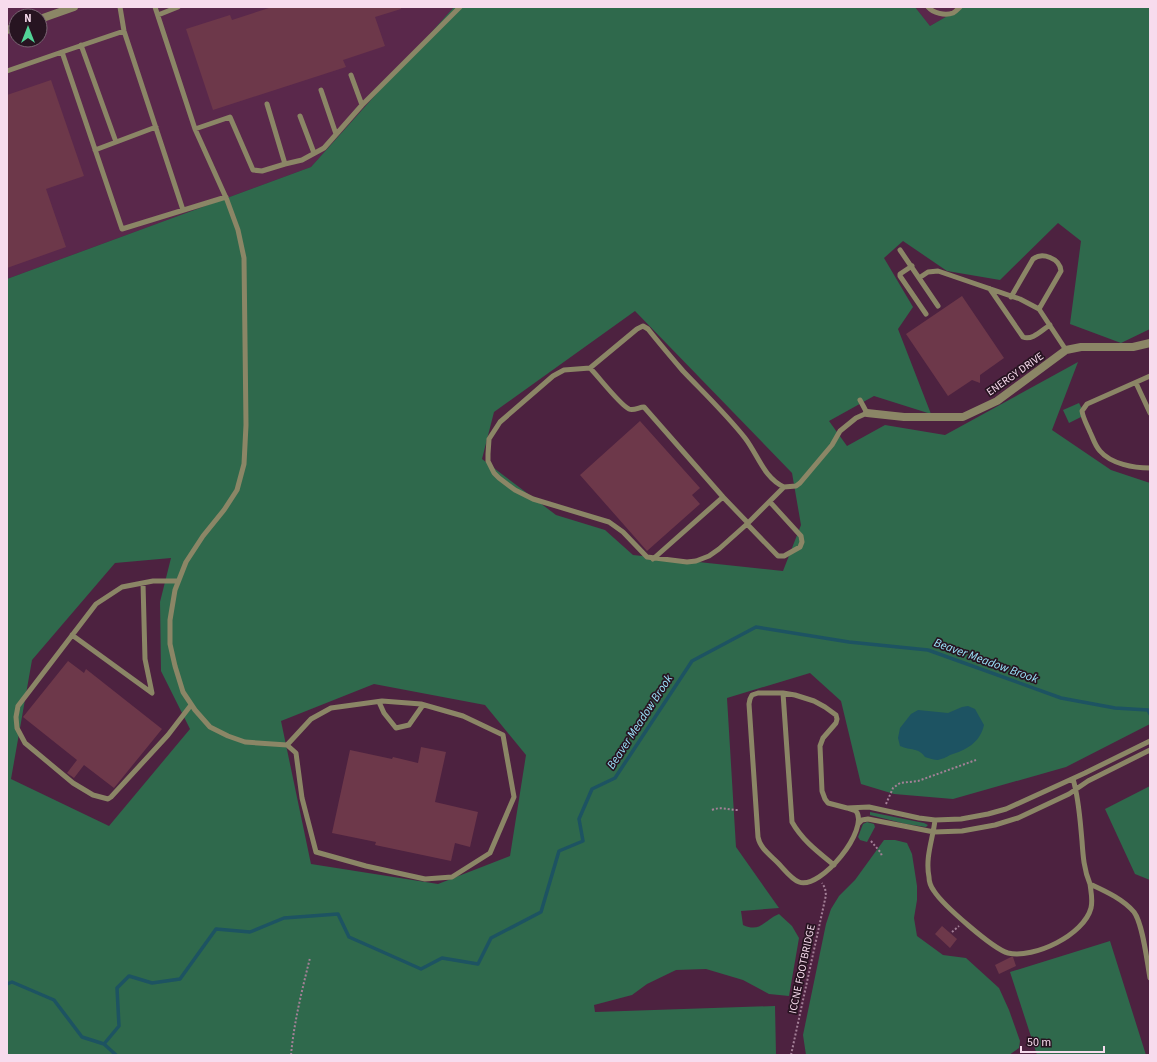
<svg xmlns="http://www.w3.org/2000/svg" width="1157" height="1062" viewBox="0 0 1157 1062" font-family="'Source Sans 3',sans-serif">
  <rect width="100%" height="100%" fill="#4d2240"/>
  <!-- built -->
  <path fill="#5a284b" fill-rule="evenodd" d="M7,7H454L311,167L7,279ZM16,16H40V40H16Z
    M915,7H963L930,26Z"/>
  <!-- green -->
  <path fill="#2f694c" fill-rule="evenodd" d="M454,7H915L930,26L963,7H1150V329L1121,343L1070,324L1081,241L1058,223L1000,280L947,271L903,241L884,258L913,307L898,329L931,414L874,396L829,421L847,446L885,425L945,435L1078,362L1052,430L1111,470L1150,483V724L1066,767L953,799L894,794L861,784L841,701L810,673L727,698L736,847L779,908L741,911L743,925C761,933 764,920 779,914L792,926L799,938L789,996L769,994L743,980L706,969L676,970L647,984L632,995L594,1005L595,1012L775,1006L776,1055H7V279L311,167ZM635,311L792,473L801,525L783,571L633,555L605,530L556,515L482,459L494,412ZM171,558L160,602L161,671L190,729L109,826L11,779L32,660L115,563ZM374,684L485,705L526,755L510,856L438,884L311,864L281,721Z
    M1079,403L1085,415L1069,423L1063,410Z
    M1150,786V880L1135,874L1105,809Z
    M870,812L924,823L928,825L926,827L906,824L870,815Z
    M867,822L874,824L875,827L867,842L860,840L858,837L863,824Z
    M884,840H895L907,843L912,854L917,886V900L914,918L917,936L943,955L966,958L999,988L1009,1010L1020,1041L1019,1048L1009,1055H806L803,1035L826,924L831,909L839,896L855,880Z
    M1110,941L1146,1055H1037L1010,972Z"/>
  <!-- water -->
  <path fill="#1d5362" d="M968,706L975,709L984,725C980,743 966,750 950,755C947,757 942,759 938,760C934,760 929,758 925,757C918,747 911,751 900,746L898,738L900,728L911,714L918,710L948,713L962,707Z"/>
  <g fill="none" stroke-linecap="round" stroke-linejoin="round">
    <!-- stream -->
    <path stroke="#1d5362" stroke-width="3.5" d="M7,984L12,982L54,1000L82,1037L104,1044L119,1026L117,988L129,976L152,983L180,979L216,929L250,932L284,918L338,914L349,937L421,969L442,958L478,964L491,938L541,912L559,851L583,841L579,819L592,789L615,778L692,661L756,627L849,642L928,650L1061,698L1115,708L1148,710L1150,714
      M104,1044L116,1055"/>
  </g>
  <!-- building -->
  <path fill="#6d384a" d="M272,7H401V9L375,17L385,46L343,60L346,67L213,110L186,29L230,15L232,20Z
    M51,80L84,176L46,189L66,247L7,268V95Z
    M962,296L1004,358L980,375V383L972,380L948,396L906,334Z
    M640,421L700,488L692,495L700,504L647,551L580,475Z
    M68,661L84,673L86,669L162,729L114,788L84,765L74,778L67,773L77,760L23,717Z
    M421,747L446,752L435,802L478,812L470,847L455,843L451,861L375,845L376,842L332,833L350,750L392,759L393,757L418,763Z
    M942,926L957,939L950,948L935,934Z
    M1011,957H1013L1016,966L999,974L995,965Z"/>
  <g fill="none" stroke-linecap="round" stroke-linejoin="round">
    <!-- path -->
    <path stroke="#a48098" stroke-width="2" stroke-dasharray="2 2" stroke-linecap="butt" d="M886,804L893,788L900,783L918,781L976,760
      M712,810C721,806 728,810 738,810
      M871,841L881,853L882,857
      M952,932L959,926
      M291,1055C294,1022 302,990 310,958
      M791,1055L826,895L825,888L822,883"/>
    <!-- lane -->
    <path stroke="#8b8666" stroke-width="5" d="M120,7L124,31L183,210
      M155,7L195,129L227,200L238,230L244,258L246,425L244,464L237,490L224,510L203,536L186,562L175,590L170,620V644L175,666L183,692L195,710L210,727L228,736L245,742L287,745L296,753L302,798L316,852L366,866L425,879L452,877L490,853L514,797L503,735L463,716L421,704L382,701L331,708L311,719L287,745
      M928,7C933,13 945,16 953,13C955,12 958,9 960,7
      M158,15L178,7
      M124,31L62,52L122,229L226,197
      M81,45L116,142
      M7,71L62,52
      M321,90L336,134
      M362,105L460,7
      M300,116L314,153
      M195,129L230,117L253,170L262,171L285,164L267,104
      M95,150L156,127
      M285,164L302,160L324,148L362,105L351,75
      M900,250L919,278L928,272L938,271L1020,299L1039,309L1066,350
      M912,266L900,274V276L926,314
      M919,278L938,306
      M990,289L1023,337C1032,341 1042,330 1050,325
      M1011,297L1033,259C1042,252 1060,258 1061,271L1039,309
      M590,368C598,376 620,405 629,409C634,411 639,407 644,407L723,497
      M1150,376L1087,404L1082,411C1083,418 1087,425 1090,432C1093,438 1095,446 1100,451C1111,464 1134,468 1150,468
      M1136,383L1150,413
      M784,487C764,478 758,455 745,438C726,414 704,393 683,371C671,357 659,343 648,329L643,326L637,329L590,368L564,370L553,376L500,422L489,439L488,454V461L494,473L499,478L515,490L533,499L609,522L623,532L647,557L687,562L696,561L709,556L719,549L747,524L784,487L796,486L800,483L832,445L840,431L856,418L867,413L860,400
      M747,524L778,556H784L800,547L802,542L801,536L770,502
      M653,559L723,497L748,523
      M178,581H153L122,587L96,604L18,706L16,717L17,728L25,743L73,783L93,795L108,799L111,797L168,735L191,705
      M72,635L152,693L145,659L143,583
      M783,693L792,822C802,840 818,852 834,865
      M379,702L384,713L396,728L409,725L423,705
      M1073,779C1079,799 1080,820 1082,841C1083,856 1084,870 1090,884C1105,891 1123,899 1134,912C1143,924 1147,962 1150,978
      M847,808L856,811C870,829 821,890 799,882C791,879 784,869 778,863C770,855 760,848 758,837L749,704L750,699L752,695L758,693H783L795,695L814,701L825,707L836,715L837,719L836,723L823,738L820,746L822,791L825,799L828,803L847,808L869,807L919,818L935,820L961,819L988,814L1006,809L1085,773L1150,741
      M935,820C933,839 925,857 929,877C929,882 931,887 934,891C943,905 993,949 1008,953C1034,959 1084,935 1091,908C1093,900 1091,892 1090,884
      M858,824L862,820L868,819L934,832L962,831L995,825L1018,818L1069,794L1088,781L1150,750"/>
    <!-- street -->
    <path stroke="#8b8666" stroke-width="8" d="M40,19L74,7
      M7,30L16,27
      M867,413L904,417H963L997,401L1066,350L1081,347H1133L1150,343"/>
  </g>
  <g text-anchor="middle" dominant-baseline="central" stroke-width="3.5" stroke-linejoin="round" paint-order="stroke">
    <!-- street labels -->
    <g font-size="11" fill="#f7dbed" stroke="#271421">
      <text transform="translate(1015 374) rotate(-35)">ENERGY DRIVE</text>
      <text transform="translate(802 969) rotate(-78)">ICCNE FOOTBRIDGE</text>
    </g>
    <!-- water labels -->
    <g font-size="12" font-style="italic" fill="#9ce5fd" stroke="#271421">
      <text transform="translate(986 661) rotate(20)">Beaver Meadow Brook</text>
      <text transform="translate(640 722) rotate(-57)">Beaver Meadow Brook</text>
    </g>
  </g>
  <!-- border -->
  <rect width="1157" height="1062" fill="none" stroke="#f7dbed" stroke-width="16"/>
  <!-- north arrow -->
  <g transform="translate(28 28)"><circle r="19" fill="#271421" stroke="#7a6473"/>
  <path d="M0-3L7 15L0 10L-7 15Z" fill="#52d397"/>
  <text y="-6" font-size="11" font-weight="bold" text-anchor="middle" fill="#f7dbed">N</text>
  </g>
  <!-- scale -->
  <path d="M1021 1046v6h83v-6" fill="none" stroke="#f7dbed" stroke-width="2"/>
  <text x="1027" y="1046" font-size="12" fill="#f7dbed" stroke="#271421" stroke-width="3" paint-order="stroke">50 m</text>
</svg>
